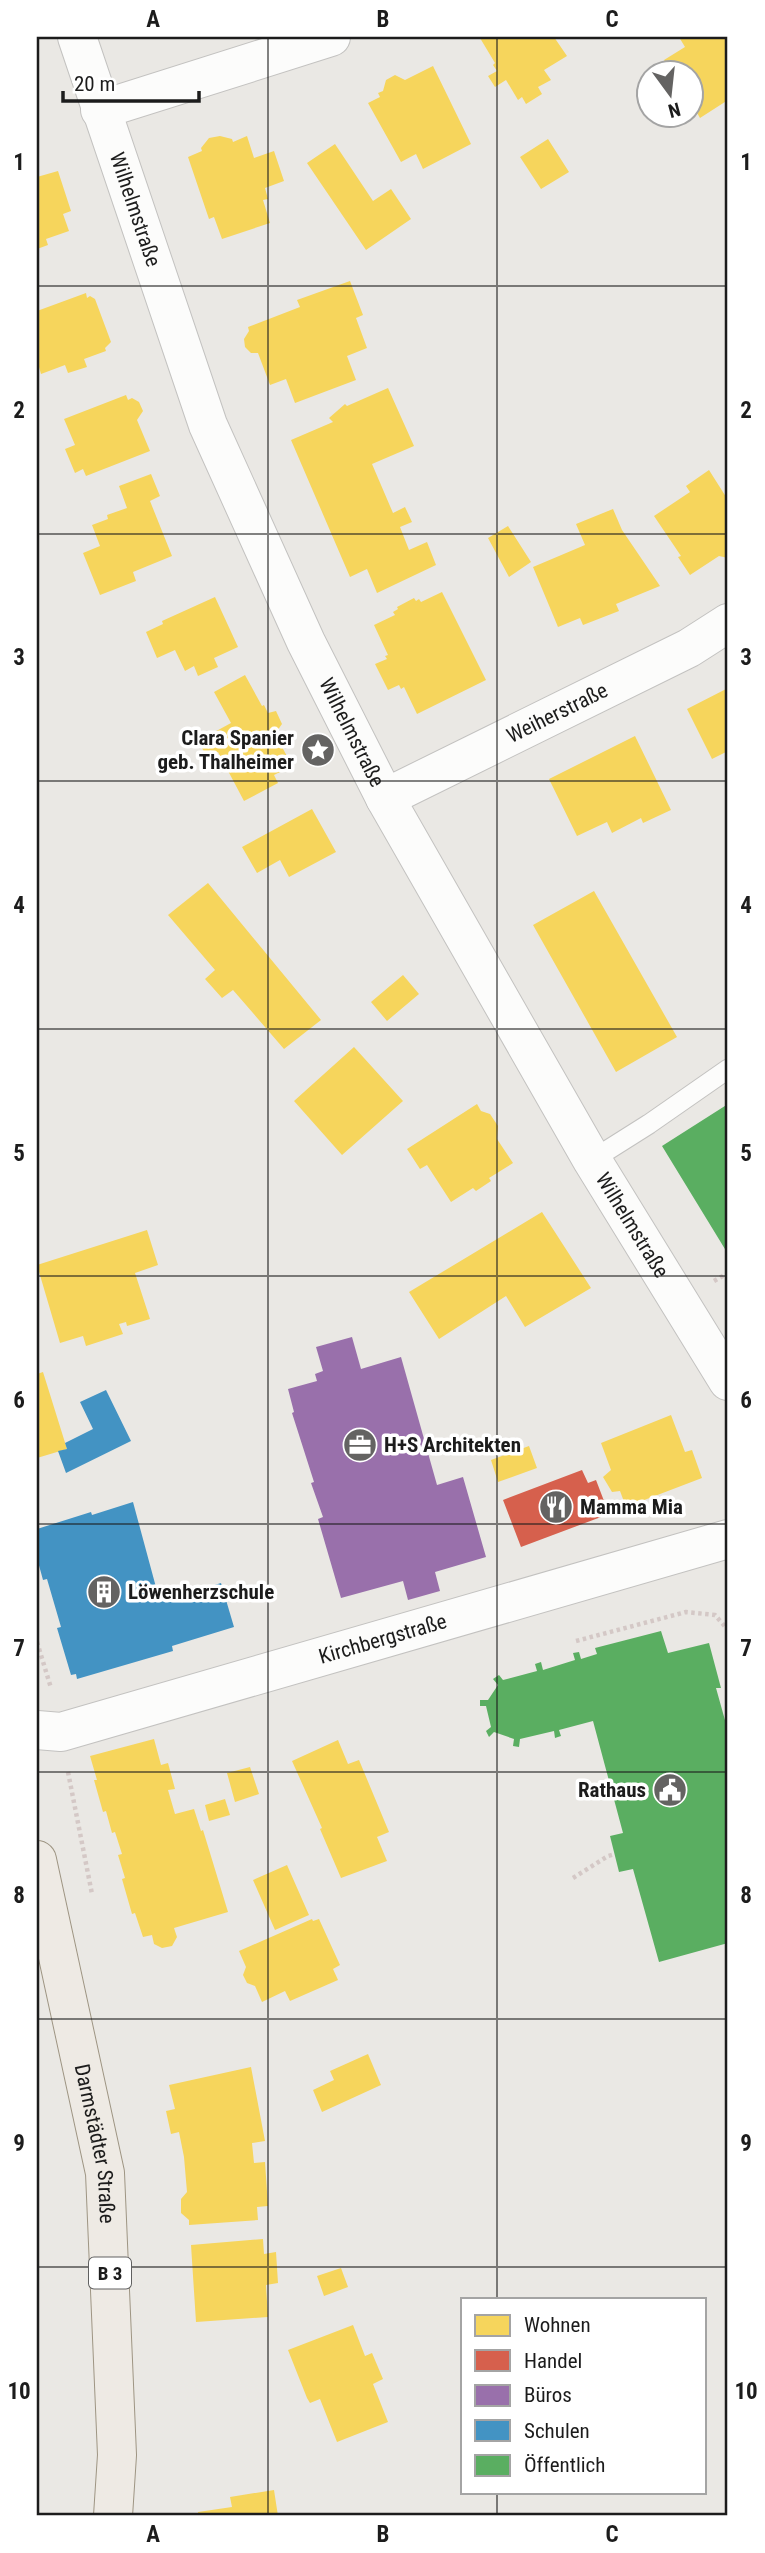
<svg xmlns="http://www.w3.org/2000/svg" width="765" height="2553" viewBox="0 0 765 2553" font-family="'Roboto Condensed',sans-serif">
  <rect width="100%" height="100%" fill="#eae8e4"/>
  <!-- homes -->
  <path fill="#f6d55c" d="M483,37H554L567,56L544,70L551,80L538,87L542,94L526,104L522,97L518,100L506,80L495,87L488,76L497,71L493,65L495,63L480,38Z
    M679,37H728V100L700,118L692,104V74H672L664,60L685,47Z
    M433,66L471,144L423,169L416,154L401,162L368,103L380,97L378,93L383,91L386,80L395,75L405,80Z
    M220,136L232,139L233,142L247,136L254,158L274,151L284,181L265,188L268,199L263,200L270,223L222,239L214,217L209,219L188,157L202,151L201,148L209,138Z
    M548,139L569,172L541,189L520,157Z
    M335,144L373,201L391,189L411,219L366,250L307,163Z
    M58,171L71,211L63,214L69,231L46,239L48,245L37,249V177Z
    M350,281L363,315L356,318L367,348L347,356L356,380L295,403L286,379L270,385L258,353H251L245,347L244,339L249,331L248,327L300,307L297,300Z
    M86,293L87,298L90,296L95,299L111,342L105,348L106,351L84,359L87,367L68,373L65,365L41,374L39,367L37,368V311Z
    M388,388L414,446L372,464L393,513L405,507L412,522L400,527L409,550L427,542L436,565L377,593L367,569L350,577L291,440L333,422L329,418L345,404L347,406Z
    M126,395L128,400L132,398L139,402L143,411L137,420L150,451L86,476L83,469L75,473L65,449L75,445L64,419Z
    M709,470L728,500V558L719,556L690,575L678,557L681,556L654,516L690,492L686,486Z
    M151,474L160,496L150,501L172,556L133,572L136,581L100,595L83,553L100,546L92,525L108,519L107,515L127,508L119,486Z
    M613,509L622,530L660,586L616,604L619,611L583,625L580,618L558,627L533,567L585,545L576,524Z
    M508,526L531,562L509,577L488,538Z
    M442,592L486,680L417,714L404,687L401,689L399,685L388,690L375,664L387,659L385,656L388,655L374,625L395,615L393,612L398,609L397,607L414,598L416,601L419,599L421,602Z
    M215,597L238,647L214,658L218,667L198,676L194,666L185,671L175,650L157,658L146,632L163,624L162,621Z
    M245,675L262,706L264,705L268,713L276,711L282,724L277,731L281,740L279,741L292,766L274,775L278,783L244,801L218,752L207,757L198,741L231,723L214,692Z
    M728,688V751L712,759L687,709Z
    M635,736L671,810L643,823L641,818L612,833L607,822L577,836L549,779Z
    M312,809L336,852L289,877L280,860L257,873L242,847Z
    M208,883L321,1020L284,1049L233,990L222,998L205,979L215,970L168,915Z
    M594,891L677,1037L616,1072L533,925Z
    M403,975L419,994L387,1021L371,1002Z
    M354,1047L403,1101L342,1155L294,1101Z
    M477,1104L481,1111L490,1114L498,1126L497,1139L513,1163L489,1178L491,1181L476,1191L473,1188L451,1202L427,1165L420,1169L407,1149Z
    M542,1212L591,1288L525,1327L506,1296L439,1339L409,1292Z
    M147,1230L158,1265L135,1273L150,1319L127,1326L126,1322L119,1324L123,1334L86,1346L83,1336L60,1343L37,1265Z
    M43,1372L67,1449L37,1458V1374Z
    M671,1415L685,1452L692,1450L702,1478L626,1507L620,1491L612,1492L603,1477L611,1470L601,1443Z
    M529,1446L537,1468L498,1482L491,1460Z
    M154,1739L161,1765L168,1763L175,1789L168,1790L175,1814L194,1809L201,1831L203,1830L228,1912L174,1928L177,1937L172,1946L162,1948L154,1944L152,1935L143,1937L135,1913L132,1914L122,1879L125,1878L118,1855L122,1854L115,1832L112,1833L106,1811L103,1812L94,1780H97L90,1756Z
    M338,1740L348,1764L359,1760L389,1832L377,1837L387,1861L341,1878L320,1829L322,1828L292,1761Z
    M250,1767L259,1794L235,1802L227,1773Z
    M225,1799L230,1815L209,1821L205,1805Z
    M287,1865L309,1915L275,1930L253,1880Z
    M312,1919L313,1921L319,1919L340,1965L333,1969L338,1980L290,2001L285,1991L262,2002L255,1986L247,1983L243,1975L246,1967L239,1951Z
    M368,2054L381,2085L322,2112L313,2090L334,2080L330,2071Z
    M251,2067L265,2141L252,2143L254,2163L265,2162L268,2206L257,2207L258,2220L189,2225V2220L181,2213V2199L187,2192L184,2157L179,2132L171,2134L166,2111L175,2109L169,2085Z
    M263,2239L264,2254L276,2252L278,2283L266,2285L268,2317L196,2322L191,2245Z
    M341,2268L348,2287L324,2296L317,2276Z
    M353,2325L365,2356L372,2353L383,2379L373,2384L388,2422L337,2442L320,2399L310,2403L307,2398L288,2350Z
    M274,2490L278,2516H198V2512L232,2507L230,2497Z"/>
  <!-- shops -->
  <path fill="#d6604d" d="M582,1470L588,1483L596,1480L609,1514L521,1547L503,1500Z"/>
  <!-- offices -->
  <path fill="#9970ab" d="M352,1337L361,1369L401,1357L437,1485L463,1477L486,1557L435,1572L440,1591L408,1600L403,1581L341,1598L318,1519L323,1517L311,1483L314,1482L292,1413L294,1412L288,1389L317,1381L315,1374L323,1371L316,1347Z"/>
  <!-- schools -->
  <path fill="#4393c3" d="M106,1390L131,1441L66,1473L58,1451L67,1449L65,1443L93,1429L80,1402Z
    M133,1502L160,1602L221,1583L234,1627L172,1646L173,1651L77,1679L76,1674L71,1675L57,1628L61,1627L47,1579L43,1580L37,1558V1529L91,1512L92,1515Z"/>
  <!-- public -->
  <path fill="#5aae61" d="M728,1104V1254L662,1146Z
    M661,1631L668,1653L709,1643L721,1688H716L728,1731V1943L659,1962L633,1869L619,1872L610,1836L623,1833L593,1721L559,1730L561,1736L555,1738L554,1731L520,1739L519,1747L513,1746L514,1739L494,1732L489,1737L486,1731L491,1727L486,1706H480V1700H488L498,1685L493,1679L499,1675L503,1680L537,1671L535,1664L541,1662L543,1670L575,1660L573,1653L579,1652L581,1659L597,1654L595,1648Z"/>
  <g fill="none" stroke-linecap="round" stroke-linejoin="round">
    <!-- service casing -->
    <g stroke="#c3c2c0" stroke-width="21">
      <path id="service" d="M592,1160L649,1124L728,1069"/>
    </g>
    <!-- minor casing -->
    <g stroke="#c3c2c0" stroke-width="40">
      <g id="minor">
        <path id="s1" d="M77,37L208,425L306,642L385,798L592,1160L728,1381"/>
        <path d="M100,110L331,37"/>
        <path id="s2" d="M385,798L689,648L728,623"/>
        <path id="s3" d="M37,1730L61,1732L728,1539"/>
      </g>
    </g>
    <!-- primary casing -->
    <g stroke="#9e9583" stroke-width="40">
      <g id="primary">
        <path id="s4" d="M37,1860L105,2173L117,2455L113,2516"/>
      </g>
    </g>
    <!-- path -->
    <path stroke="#d4c8c6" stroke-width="4.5" stroke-dasharray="3.5 3.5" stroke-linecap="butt" d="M714,1281L728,1273
      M576,1641L686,1612L715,1615L728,1630
      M37,1642L51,1688
      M68,1772L92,1894
      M573,1878L608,1856L615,1854"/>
    <!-- service -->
    <use href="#service" stroke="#fcfcfb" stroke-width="19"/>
    <!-- minor -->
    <use href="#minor" stroke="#fcfcfb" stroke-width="38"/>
    <!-- primary -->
    <use href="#primary" stroke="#eeeae4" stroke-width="38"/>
  </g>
  <!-- grid -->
  <path fill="none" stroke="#1c1c1c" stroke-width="2" stroke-opacity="0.55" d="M268,37V2516M497,37V2299M37,286H728M37,534H728M37,781H728M37,1029H728M37,1276H728M37,1524H728M37,1772H728M37,2019H728M37,2267H728M497,2492V2516"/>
  <!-- icons -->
  <defs>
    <g id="sight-disc" transform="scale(1.75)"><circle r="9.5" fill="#646362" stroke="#fff"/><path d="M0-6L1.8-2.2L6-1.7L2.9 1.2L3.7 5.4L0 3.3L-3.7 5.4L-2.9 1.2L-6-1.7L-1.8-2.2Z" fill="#fff"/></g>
    <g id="office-disc" transform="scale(1.75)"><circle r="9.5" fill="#646362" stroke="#fff"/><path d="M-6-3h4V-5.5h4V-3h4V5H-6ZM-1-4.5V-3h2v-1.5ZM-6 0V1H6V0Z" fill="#fff"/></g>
    <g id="restaurant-disc" transform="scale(1.75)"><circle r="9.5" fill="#646362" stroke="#fff"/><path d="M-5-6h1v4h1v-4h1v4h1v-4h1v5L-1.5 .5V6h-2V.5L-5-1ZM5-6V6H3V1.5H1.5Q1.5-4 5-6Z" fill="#fff"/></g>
    <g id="building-disc" transform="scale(1.75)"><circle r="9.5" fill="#646362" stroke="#fff"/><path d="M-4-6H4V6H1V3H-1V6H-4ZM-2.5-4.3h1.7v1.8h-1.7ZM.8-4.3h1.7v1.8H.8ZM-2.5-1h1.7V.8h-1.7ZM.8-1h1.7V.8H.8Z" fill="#fff"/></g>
    <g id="civic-disc" transform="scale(1.75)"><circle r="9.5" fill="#646362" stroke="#fff"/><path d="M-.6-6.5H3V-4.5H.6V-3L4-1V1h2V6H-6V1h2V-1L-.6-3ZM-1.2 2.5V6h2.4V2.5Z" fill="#fff"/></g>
  </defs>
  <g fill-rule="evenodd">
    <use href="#sight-disc" x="318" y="750"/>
    <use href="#office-disc" x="360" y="1445"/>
    <use href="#restaurant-disc" x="556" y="1507"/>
    <use href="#building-disc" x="104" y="1592"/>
    <use href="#civic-disc" x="670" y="1790"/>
  </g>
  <g text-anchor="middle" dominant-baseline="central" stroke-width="7" stroke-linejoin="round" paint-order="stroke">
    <!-- shield labels -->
    <rect fill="#fff" stroke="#606060" stroke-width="2" x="89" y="2257.5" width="42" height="31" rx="5"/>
    <g font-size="19" font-weight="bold" fill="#1c1c1c">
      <text x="110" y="2273">B 3</text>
    </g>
    <!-- street labels -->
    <g font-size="21" fill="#1c1c1c" stroke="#fff">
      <text stroke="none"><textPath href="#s1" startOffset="182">Wilhelmstraße</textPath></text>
      <text stroke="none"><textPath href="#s2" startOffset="192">Weiherstraße</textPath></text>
      <text stroke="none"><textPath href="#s1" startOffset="749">Wilhelmstraße</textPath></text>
      <text stroke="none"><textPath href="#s1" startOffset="1316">Wilhelmstraße</textPath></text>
      <text stroke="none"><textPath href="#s3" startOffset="359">Kirchbergstraße</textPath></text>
      <text stroke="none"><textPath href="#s4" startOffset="290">Darmstädter Straße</textPath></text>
    </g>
    <!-- poi labels -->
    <g font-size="21" font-weight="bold" fill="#1c1c1c" stroke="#fff" text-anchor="start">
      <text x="294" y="738" text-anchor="end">Clara Spanier<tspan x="294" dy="24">geb. Thalheimer</tspan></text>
      <text x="384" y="1445">H+S Architekten</text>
      <text x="580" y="1507">Mamma Mia</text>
      <text x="128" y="1592">Löwenherzschule</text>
      <text x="646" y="1790" text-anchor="end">Rathaus</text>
    </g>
  </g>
  <!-- border -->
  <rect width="765" height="2553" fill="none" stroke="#ffffff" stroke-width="77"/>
  <!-- legend -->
  <rect x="461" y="2298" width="245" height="196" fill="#ffffff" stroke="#a4a4a4" stroke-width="2"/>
  <rect x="475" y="2315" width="35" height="21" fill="#f6d55c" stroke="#a4a4a4" stroke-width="2"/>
  <text x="524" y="2332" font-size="21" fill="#1c1c1c">Wohnen</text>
  <rect x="475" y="2350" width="35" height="21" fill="#d6604d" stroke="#a4a4a4" stroke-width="2"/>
  <text x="524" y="2368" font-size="21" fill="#1c1c1c">Handel</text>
  <rect x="475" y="2385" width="35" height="21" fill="#9970ab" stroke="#a4a4a4" stroke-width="2"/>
  <text x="524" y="2402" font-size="21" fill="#1c1c1c">Büros</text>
  <rect x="475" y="2420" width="35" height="21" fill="#4393c3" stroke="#a4a4a4" stroke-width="2"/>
  <text x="524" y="2438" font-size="21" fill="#1c1c1c">Schulen</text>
  <rect x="475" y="2455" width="35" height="21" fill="#5aae61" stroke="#a4a4a4" stroke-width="2"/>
  <text x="524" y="2472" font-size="21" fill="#1c1c1c">Öffentlich</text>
  <!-- north arrow -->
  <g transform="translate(670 94) rotate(165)"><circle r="33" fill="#ffffff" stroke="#a4a4a4" stroke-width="2"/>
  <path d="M0-5L12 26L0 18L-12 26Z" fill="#646362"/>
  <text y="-10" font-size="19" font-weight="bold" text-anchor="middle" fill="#1c1c1c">N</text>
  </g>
  <!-- scale -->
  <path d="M63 91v10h136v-10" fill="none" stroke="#1c1c1c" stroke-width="3.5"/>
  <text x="74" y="91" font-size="21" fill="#1c1c1c" stroke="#ffffff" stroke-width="5" paint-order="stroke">20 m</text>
  <rect x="38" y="38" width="688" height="2476" fill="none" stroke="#1c1c1c" stroke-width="2.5"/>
  <g font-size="23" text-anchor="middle" font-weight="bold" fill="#1c1c1c">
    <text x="153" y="27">A</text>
    <text x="383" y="27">B</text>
    <text x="612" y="27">C</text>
    <text x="19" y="170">1</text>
    <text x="746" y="170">1</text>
    <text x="19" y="418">2</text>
    <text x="746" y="418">2</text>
    <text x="19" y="665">3</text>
    <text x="746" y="665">3</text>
    <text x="19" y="913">4</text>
    <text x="746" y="913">4</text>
    <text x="19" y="1161">5</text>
    <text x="746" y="1161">5</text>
    <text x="19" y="1408">6</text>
    <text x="746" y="1408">6</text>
    <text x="19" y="1656">7</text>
    <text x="746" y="1656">7</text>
    <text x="19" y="1903">8</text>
    <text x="746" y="1903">8</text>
    <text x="19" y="2151">9</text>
    <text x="746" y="2151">9</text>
    <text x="19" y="2399">10</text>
    <text x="746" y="2399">10</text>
    <text x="153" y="2542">A</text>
    <text x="383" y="2542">B</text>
    <text x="612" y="2542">C</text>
  </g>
</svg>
